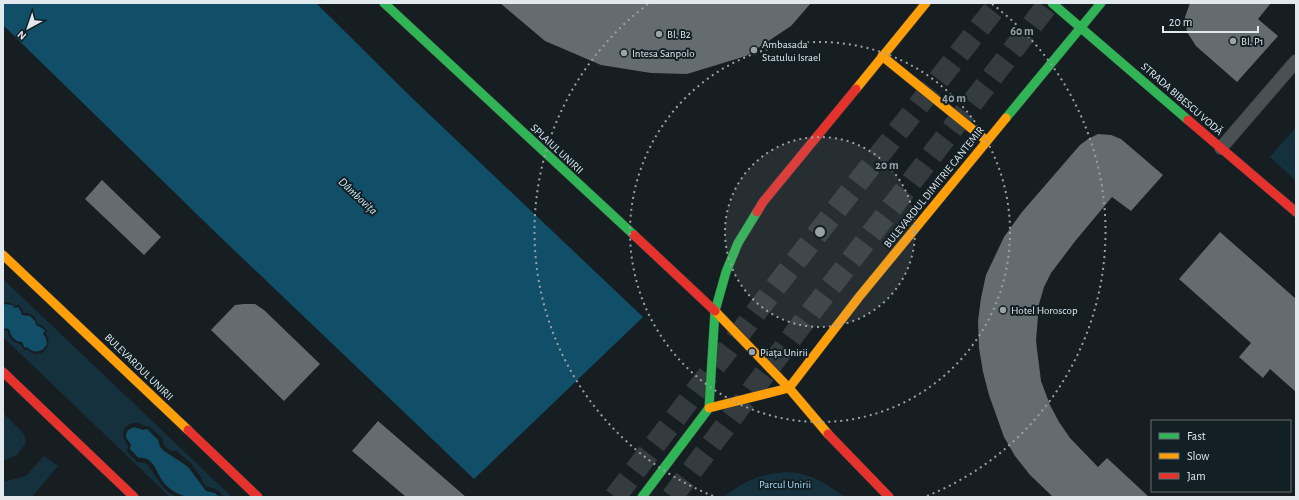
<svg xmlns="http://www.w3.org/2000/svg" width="1299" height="500" viewBox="0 0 1299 500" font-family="'Alegreya Sans',sans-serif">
  <rect width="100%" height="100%" fill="#161e21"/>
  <!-- green -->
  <path fill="#16313e" d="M1296,127V181L1270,157Z
    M3,279L232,497H224C222,495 220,492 217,490C209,485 204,490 201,476H200L191,463L176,451H171L164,446L162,438L149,426C142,427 140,422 134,423C121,425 121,438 128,445L127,452L137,462L145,463L148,465L162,486L169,493L176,497H170L3,337V330L8,331C8,339 13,342 20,344L25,351L27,349C38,362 55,347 46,334L47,330L42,325L37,324C36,316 30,312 23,313L22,309L18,304L16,306L8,302L3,303Z
    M3,413L24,434L26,443L17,455L3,461Z
    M44,456L58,466L32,497H3V482L26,476Z
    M788,472C812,474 825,483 845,497H724C743,481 763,473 788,472Z"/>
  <!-- water -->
  <path fill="#114f68" d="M3,3H316L412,98L643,317L474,479L212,229L3,25Z
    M5,304L12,305L15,308L18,307L20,310L22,315L30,316L35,321L36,325L40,327L45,330L43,334L46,338L47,344C42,353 34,354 27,347L25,348L22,342L17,341L12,337L9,329L3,328V305Z
    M134,427L143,430L147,429L158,440L160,447L164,451L184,464L189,468L206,491L215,493L219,497C210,497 192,499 184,496C177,494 169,489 164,483C156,473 154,456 139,458L130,449L131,444C126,439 124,436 128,430Z"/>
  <!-- building -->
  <path fill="#656c6f" d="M500,3H811L791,26L746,56L687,74L651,73L601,65L545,41Z
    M1190,3H1271L1258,19L1278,36L1237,82L1196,46L1187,32L1185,17Z
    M1098,134L1111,135L1121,139L1163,175L1131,211L1112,197L1076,240L1051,273L1044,287L1039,304L1036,341L1041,381L1050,405L1059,422L1070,438L1098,467L1107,458L1149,497H1053L1030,475L1015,456L1004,437L989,395L983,372L979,348L978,321L981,298L986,275L1004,237L1022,212L1080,145L1088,139Z
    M102,180L161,237L144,255L85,199Z
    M1220,232L1296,299V392L1270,369L1263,378L1239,357L1251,343L1179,279Z
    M244,304H255L264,310L320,364L284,401L211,330L235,305Z
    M378,421L466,497H406L352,451Z"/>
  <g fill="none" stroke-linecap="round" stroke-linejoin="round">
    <!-- primary-tunnel -->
    <path stroke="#343c40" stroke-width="22" stroke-dasharray="22 11" stroke-linecap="butt" d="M615,497L773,290L999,3
      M672,497L805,320L1049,3"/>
    <!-- lane casing -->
    <g stroke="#33393b" stroke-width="14">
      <path id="lane" d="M1221,148L1296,61"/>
    </g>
    <!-- fast casing -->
    <g stroke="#33393b" stroke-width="10">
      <path id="fast" d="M384,3L634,235
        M1052,3L1188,120
        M1006,118L1101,3
        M642,497L709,408L715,311L726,272L738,243L757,212"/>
    </g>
    <!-- slow casing -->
    <g stroke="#33393b" stroke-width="10">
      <path id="slow" d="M882,56L987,141
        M856,89L926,3
        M3,255L188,430
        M715,311L789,388L828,434
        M789,388L859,297L1006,118
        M709,408L789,388"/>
    </g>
    <!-- jam casing -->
    <g stroke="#33393b" stroke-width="10">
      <path id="jam" d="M1188,120L1296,212
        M757,212L763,202L856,89
        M634,235L715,311
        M3,372L134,497
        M188,430L258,497
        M828,434L889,497"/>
    </g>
    <!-- lane -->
    <use href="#lane" stroke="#4b5053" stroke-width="13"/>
    <!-- fast -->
    <use href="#fast" stroke="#30b455" stroke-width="9"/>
    <!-- slow -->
    <use href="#slow" stroke="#ff9f0a" stroke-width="9"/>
    <!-- jam -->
    <use href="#jam" stroke="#e5322d" stroke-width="9"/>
  </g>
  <!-- distance rings -->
  <circle cx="820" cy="232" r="95" fill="#9aa2a6" fill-opacity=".12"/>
  <g fill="none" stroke="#9aa2a6" stroke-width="2" stroke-dasharray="2 4">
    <circle cx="820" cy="232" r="95"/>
    <circle cx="820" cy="232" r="190"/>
    <path d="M713 496A285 285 0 0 1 648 4M992 4A285 285 0 0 1 927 496"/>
  </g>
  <!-- markers -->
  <g fill="#9aa2a6" stroke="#121f25" stroke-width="1.5">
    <circle cx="659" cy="34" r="4"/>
    <circle cx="1233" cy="41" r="4"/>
    <circle cx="754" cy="50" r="4"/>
    <circle cx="624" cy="53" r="4"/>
    <circle cx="1003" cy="310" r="4"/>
    <circle cx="752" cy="352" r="4"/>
  </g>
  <g text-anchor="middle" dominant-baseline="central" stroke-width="4" stroke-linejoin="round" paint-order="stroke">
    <!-- poi labels -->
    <g font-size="11" fill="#e1e9ee" stroke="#121f25" text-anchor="start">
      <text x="667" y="34">Bl. B2</text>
      <text x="1241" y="41">Bl. P1</text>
      <text x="762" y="44">Ambasada<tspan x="762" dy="13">Statului Israel</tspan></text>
      <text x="632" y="53">Intesa Sanpolo</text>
      <text x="1011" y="310">Hotel Horoscop</text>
      <text x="760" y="352">Piața Unirii</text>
    </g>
    <!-- street labels -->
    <g font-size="11" fill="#e1e9ee" stroke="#121f25">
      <text transform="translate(1182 99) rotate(41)">STRADA BIBESCU VODĂ</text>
      <text transform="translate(557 149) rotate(43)">SPLAIUL UNIRII</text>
      <text transform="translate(934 187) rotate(-51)">BULEVARDUL DIMITRIE CANTEMIR</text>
      <text transform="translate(139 367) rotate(44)">BULEVARDUL UNIRII</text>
    </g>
    <!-- park labels -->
    <g font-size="11" fill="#a5d7f1" stroke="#121f25">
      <text x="785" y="484">Parcul Unirii</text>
    </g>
    <!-- water labels -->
    <g font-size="12" font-style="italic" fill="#d0e8f5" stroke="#121f25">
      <text transform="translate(358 196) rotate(43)">Dâmbovița</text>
    </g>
  </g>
  <circle cx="820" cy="232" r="6" fill="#9aa2a6" stroke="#121f25" stroke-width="2"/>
  <g font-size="12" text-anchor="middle" font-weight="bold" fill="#9aa2a6" stroke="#121f25" stroke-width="4" stroke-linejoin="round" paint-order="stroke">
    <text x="1022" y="35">60 m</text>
    <text x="954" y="102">40 m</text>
    <text x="887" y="169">20 m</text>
  </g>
  <!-- border -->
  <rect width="1299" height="500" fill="none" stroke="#e1e9ee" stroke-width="8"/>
  <!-- legend -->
  <rect x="1151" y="420" width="140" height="72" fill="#121f25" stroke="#657075"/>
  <rect x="1159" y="433" width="20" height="6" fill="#30b455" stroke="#657075"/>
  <text x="1187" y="440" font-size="12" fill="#e1e9ee">Fast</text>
  <rect x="1159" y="453" width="20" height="6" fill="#ff9f0a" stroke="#657075"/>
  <text x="1187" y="460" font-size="12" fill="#e1e9ee">Slow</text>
  <rect x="1159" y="473" width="20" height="6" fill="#e5322d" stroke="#657075"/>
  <text x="1187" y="480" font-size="12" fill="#e1e9ee">Jam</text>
  <!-- north arrow -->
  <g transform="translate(28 28) rotate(220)" stroke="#121f25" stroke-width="3" paint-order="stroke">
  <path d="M0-3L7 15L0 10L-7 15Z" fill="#e1e9ee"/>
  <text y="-6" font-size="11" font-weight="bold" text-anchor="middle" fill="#e1e9ee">N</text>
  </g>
  <!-- scale -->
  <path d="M1163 26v6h95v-6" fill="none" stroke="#e1e9ee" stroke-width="2"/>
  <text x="1169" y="26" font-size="12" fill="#e1e9ee" stroke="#121f25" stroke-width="3" paint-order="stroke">20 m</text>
</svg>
